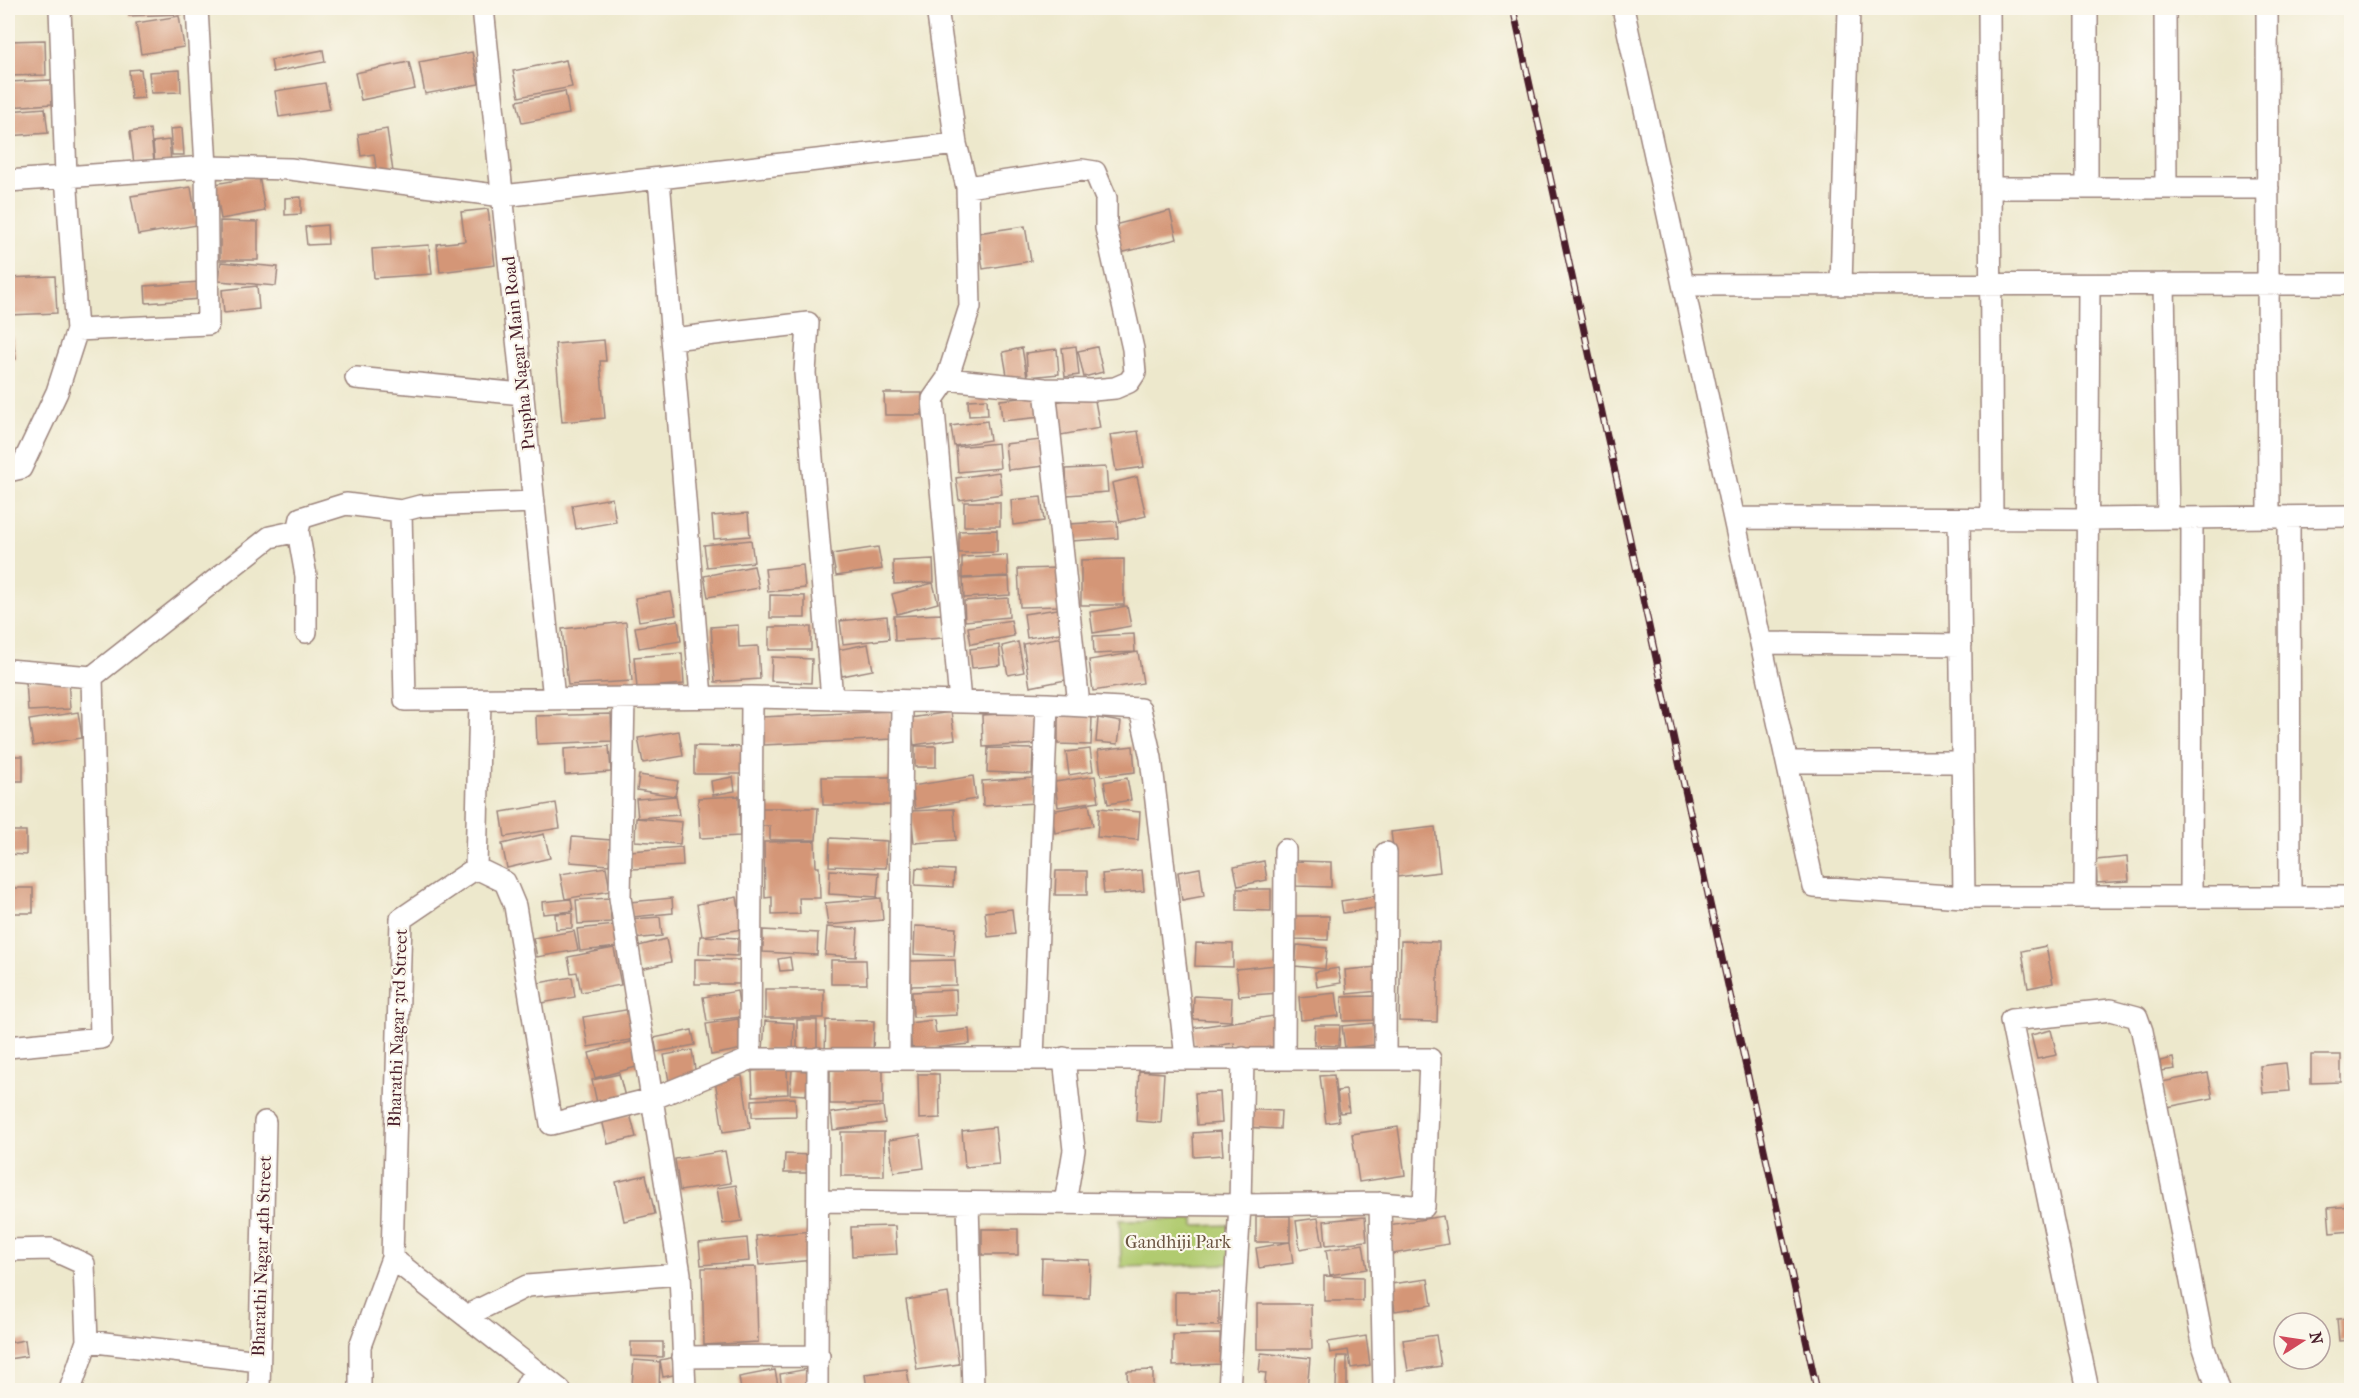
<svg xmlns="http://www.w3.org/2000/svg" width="2359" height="1398" viewBox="0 0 2359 1398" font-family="'IM FELL French Canon',serif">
  <rect width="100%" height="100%" fill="#fbf7ec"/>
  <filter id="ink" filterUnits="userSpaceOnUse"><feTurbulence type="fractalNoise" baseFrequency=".0167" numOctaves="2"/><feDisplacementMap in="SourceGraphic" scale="12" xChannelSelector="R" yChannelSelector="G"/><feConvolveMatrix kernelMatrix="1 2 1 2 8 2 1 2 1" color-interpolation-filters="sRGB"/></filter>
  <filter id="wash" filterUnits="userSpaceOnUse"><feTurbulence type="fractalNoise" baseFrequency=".008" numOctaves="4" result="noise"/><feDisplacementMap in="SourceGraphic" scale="24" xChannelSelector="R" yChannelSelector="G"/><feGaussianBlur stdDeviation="1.35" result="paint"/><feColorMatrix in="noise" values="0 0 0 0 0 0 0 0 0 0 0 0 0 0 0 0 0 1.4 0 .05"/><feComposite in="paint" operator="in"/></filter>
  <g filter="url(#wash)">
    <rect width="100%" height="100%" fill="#ede8cc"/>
    <!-- green -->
    <path fill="#b1cb70" stroke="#7e754e" stroke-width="1.5" d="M1194,1219V1226L1229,1225L1230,1264L1121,1267L1120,1220Z"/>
    <g id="blocks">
      <!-- building -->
      <path fill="#d49677" d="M129,8H182V14L129,16Z
        M179,16L184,47L141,54L136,23Z
        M45,40L46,75L8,76V41Z
        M323,50L325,62L273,72L271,60Z
        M472,52L479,84L425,94L419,62Z
        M566,60L572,87L519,97L513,71Z
        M409,62L415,89L361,100L355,73Z
        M141,69L144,98L131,99L129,70Z
        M180,70L181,92L151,93L149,72Z
        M51,80L52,104L8,107V82Z
        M325,83L330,109L279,117L275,91Z
        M565,91L569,114L522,123L517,101Z
        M45,108L48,133L8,136V111Z
        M182,128L184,155H172L170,129Z
        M150,129L154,161L134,164L130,132Z
        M387,129L393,172L377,174L374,154L361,156L358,134Z
        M169,140L171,162L155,164L153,142Z
        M259,176L265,211L221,219L215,184Z
        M191,187L197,225L138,235L131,196Z
        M301,197V214L285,215V198Z
        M488,209L495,265L440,272L437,244L465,241L461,212Z
        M1170,211L1177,239L1120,253L1114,225Z
        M220,221L258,222V260H220Z
        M327,225L328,244L307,245L305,227Z
        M1025,226L1031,261L983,269L978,233Z
        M429,245L432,274L374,278L372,249Z
        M221,262L278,267L276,286L219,281Z
        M55,276L57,313L9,315L8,278Z
        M200,282L201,299L146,303L145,286Z
        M257,286L259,309L224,313L222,290Z
        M12,335L16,359L8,361V336Z
        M604,340L606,361H600L605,418L562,422L555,344Z
        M1076,346L1079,375L1065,377L1062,348Z
        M1097,347L1103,372L1084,377L1078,351Z
        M1022,348L1027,377L1008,381L1003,352Z
        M1057,349L1059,374L1028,377L1026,353Z
        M884,393H922V415H885Z
        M1094,395L1100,428L1061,435L1055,402Z
        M1040,396L1042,417L1002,421L1000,400Z
        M987,399L988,415L969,416L968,400Z
        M987,421L990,440L954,446L951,426Z
        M1138,431L1144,467L1116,471L1110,435Z
        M1041,440L1044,466L1008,470L1005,444Z
        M998,443L1000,468L958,472L956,447Z
        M1106,467L1108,492L1067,495L1066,469Z
        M999,472L1002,494L959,500L956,478Z
        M1137,477L1146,516L1120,522L1112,483Z
        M1041,497L1044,521L1013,525L1011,500Z
        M612,498L616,522L576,529L572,505Z
        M964,502H1000V526H964Z
        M748,513L750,536L714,539L712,516Z
        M1117,521L1118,538L1071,541L1070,524Z
        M997,530V552L959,553V531Z
        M751,540L754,562L707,567L704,545Z
        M878,547L882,569L836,576L832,554Z
        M1007,555L1008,576L962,578V557Z
        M933,559L934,582L894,584L893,561Z
        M1124,559V605H1081V560Z
        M803,565L805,588L768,592L765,569Z
        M754,566L759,588L708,597L704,576Z
        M1059,568L1061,606L1020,607L1018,569Z
        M1009,577L1010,595L964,598L963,579Z
        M933,583L938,603L897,614L892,594Z
        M671,592L676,615L639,621L635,598Z
        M770,595L805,596V618H770Z
        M1008,598L1009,617L965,621L964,601Z
        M1127,606L1131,626L1093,633L1090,612Z
        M1064,608L1067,632L1027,638L1024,614Z
        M942,614L943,638L895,641L894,616Z
        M887,616L889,639L843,644L840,621Z
        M678,620L681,641L639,648L635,627Z
        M1011,620L1014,636L971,644L968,627Z
        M626,622L632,681L568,685L562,629Z
        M738,625L739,647L758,646L760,679L715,682L711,627Z
        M769,627H811V650H769Z
        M1134,634L1135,652L1094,654L1093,636Z
        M1068,636L1076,678L1030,687L1023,644Z
        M1018,642L1024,672L1008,675L1002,646Z
        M868,644L873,670L842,676L837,650Z
        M999,645L1001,665L972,668L970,649Z
        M1138,652L1143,683L1093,691L1089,660Z
        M682,653L684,684L637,688L634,657Z
        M772,657L812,659L811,683L771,681Z
        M68,678L70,709L28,711L26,681Z
        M891,711L893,739L763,745L762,717Z
        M78,712L82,738L33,746L29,720Z
        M951,712L955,739L914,745L910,718Z
        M1039,712L1040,744L983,747L982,715Z
        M611,714L612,741L537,744L536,716Z
        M1058,715L1092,716L1091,745L1058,744Z
        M1098,718L1121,722L1118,744L1096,742Z
        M679,731L683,756L643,763L638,738Z
        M609,746L611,772L565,775L564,749Z
        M694,746L748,747V774H694Z
        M915,746H936V767H915Z
        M1133,746L1135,772L1101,776L1098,750Z
        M988,748L1033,749L1032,774L987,772Z
        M1090,749L1093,771L1069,775L1066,752Z
        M8,756H23V781H8Z
        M639,775L678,781L675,796L637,790Z
        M973,776L976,799L915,809L912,786Z
        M1095,776L1099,801L1058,807L1055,782Z
        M733,777L735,791L713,795L711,781Z
        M822,777H891V805H823Z
        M1035,778L1036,803L983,806L982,781Z
        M1127,778L1131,800L1108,804L1104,782Z
        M676,796L679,815L638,818L636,799Z
        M739,796L740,836L700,838L698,798Z
        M556,803L560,828L505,837L501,812Z
        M1089,804L1093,826L1055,833L1051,811Z
        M761,808H818L816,840H770V826H762Z
        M1099,808L1140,812L1138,840L1097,837Z
        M954,809L956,840L914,843L911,811Z
        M636,818L682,822L680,844L635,841Z
        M1435,827L1440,872L1397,877L1391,832Z
        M8,831H26V855L8,854Z
        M544,834L550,858L507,868L502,844Z
        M572,837L611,840L609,865L570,862Z
        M830,838L887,841L886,868L829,866Z
        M815,841L816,867H819L820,898H799L800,914L772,915V897L765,898L764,842Z
        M682,847L683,866L632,869L630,851Z
        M2127,857L2129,881L2097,883L2096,860Z
        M1264,861L1267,880L1238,886L1234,867Z
        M1296,861L1331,862V887L1296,886Z
        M606,867L610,891L565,899L560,874Z
        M916,868L954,870L953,887L915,885Z
        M1200,868L1204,896L1182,900L1178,872Z
        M830,870L879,873L877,897L829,894Z
        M1142,870L1144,891L1104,894L1102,874Z
        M1056,871H1087V895H1055Z
        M8,888H33V913H8Z
        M1237,889H1271V911L1237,910Z
        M1374,896L1376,908L1343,913L1341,901Z
        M737,897L742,929L703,936L738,938L737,956L699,954L700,936H702L697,904Z
        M610,898L611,922L578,924L576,900Z
        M672,898L673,913L632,917L630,902Z
        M881,898L883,920L828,925L825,903Z
        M571,899L573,911L543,914L542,902Z
        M1012,909L1015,934L988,937L985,912Z
        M572,913V928L556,929L555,914Z
        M1294,916H1329L1328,940L1294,939Z
        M660,917L662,936L633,939L631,919Z
        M615,925L618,947L580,951L577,929Z
        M915,926L956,928L954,956L914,954Z
        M827,927L858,929L856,957L825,955Z
        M763,930L818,933L817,955L763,952Z
        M574,931L578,950L537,957L533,938Z
        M666,939L671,962L640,969L635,947Z
        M1401,941L1439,942L1437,1022L1399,1021Z
        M1196,943L1233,944V967L1195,966Z
        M1297,945L1327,948L1325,969L1295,966Z
        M2046,946L2053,983L2028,988L2022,951Z
        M614,948L621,985L581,992L577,972L571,973L568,957Z
        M790,957L792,970L780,971L778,959Z
        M695,959L740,960V984H695Z
        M831,960H866L867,984H831Z
        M955,960L956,985L911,986L910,961Z
        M1276,965L1279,993L1239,996L1236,969Z
        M1377,967L1379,991L1347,994L1345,970Z
        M1338,968L1341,983L1317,987L1315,972Z
        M572,977L575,997L542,1003L538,983Z
        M765,989H824V1018H765Z
        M956,990L957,1015L913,1017L912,992Z
        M737,991L741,1017L707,1021L703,997Z
        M1336,993L1339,1016L1301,1020L1299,997Z
        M1194,996L1232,998L1231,1021L1193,1019Z
        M1377,996V1020L1343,1021L1342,997Z
        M631,1009L636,1039L588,1047L583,1017Z
        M1274,1016L1278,1046L1235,1052L1234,1043L1195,1049L1192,1028Z
        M738,1019L743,1049L711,1055L706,1024Z
        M797,1020H817V1051H797Z
        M826,1020L874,1021L873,1053L825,1052Z
        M934,1020L936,1033L969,1029L970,1044L912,1050L909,1023Z
        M765,1021L794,1023L793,1051L763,1050Z
        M1373,1023L1375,1045L1345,1048L1342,1026Z
        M1315,1025H1340L1339,1046L1314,1045Z
        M692,1030L695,1045L657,1052L654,1038Z
        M2051,1030L2057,1055L2037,1059L2031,1035Z
        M634,1041L640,1066L595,1078L589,1053Z
        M692,1050L696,1076L669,1081L664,1055Z
        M2311,1055H2341V1082L2311,1083Z
        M2173,1058L2175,1069L2161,1071L2160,1061Z
        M2286,1063L2289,1091L2263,1093L2260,1066Z
        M787,1069L788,1094L753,1096L752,1071Z
        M792,1070L808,1071L806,1095L790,1094Z
        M830,1070H883V1104H830Z
        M1139,1071L1164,1073L1161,1123L1136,1121Z
        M2208,1073L2213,1098L2167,1107L2162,1082Z
        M619,1074L625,1097L597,1103L592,1080Z
        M918,1074H939L940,1118L919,1119Z
        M1334,1075L1339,1121L1326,1123L1320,1076Z
        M742,1076L750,1128L723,1132L715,1080Z
        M1346,1090L1349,1112L1340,1113L1337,1091Z
        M1220,1092L1222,1123L1197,1125L1195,1093Z
        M795,1098L796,1116L752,1117V1100Z
        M883,1106L885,1123L833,1130L831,1113Z
        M1245,1109L1281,1111L1280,1129L1244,1127Z
        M630,1114L636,1137L608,1144L602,1120Z
        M995,1127L999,1164L965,1167L962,1131Z
        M1398,1127L1405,1175L1359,1182L1352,1134Z
        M1221,1131L1223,1155L1194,1157L1193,1133Z
        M841,1132H884V1176H841Z
        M920,1135L924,1168L894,1172L889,1140Z
        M725,1151L731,1183L680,1191L675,1159Z
        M785,1154L811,1155V1173H784Z
        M646,1175L655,1214L624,1221L616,1182Z
        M736,1185L742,1221L723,1224L717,1188Z
        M2352,1206V1231L2330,1233L2328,1208Z
        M1256,1216H1290V1242H1256Z
        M1443,1216L1448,1244L1393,1254L1388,1225Z
        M1365,1217L1367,1241L1326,1245L1324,1221Z
        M1318,1218L1323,1245L1300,1249L1296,1221Z
        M895,1226L897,1254L852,1256L851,1227Z
        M982,1229H1018V1255H982Z
        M812,1231L814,1260L759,1265L756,1236Z
        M747,1238L749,1261L701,1265L699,1243Z
        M1290,1242L1293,1263L1259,1268L1256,1248Z
        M1363,1244L1367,1269L1330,1275L1326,1250Z
        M1042,1258L1090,1260L1089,1298L1041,1296Z
        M756,1267L758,1342L704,1345L702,1268Z
        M1324,1276L1363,1277V1301H1324Z
        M1428,1279L1432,1305L1395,1311L1391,1284Z
        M1175,1292H1219V1326L1175,1325Z
        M948,1293L959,1364L917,1370L906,1300Z
        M1257,1304H1311L1312,1349H1257Z
        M2352,1318V1340L2339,1341L2337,1319Z
        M1220,1334L1221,1364L1173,1366V1335Z
        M1436,1335L1441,1366L1408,1371L1403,1340Z
        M1366,1336L1370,1365L1351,1368L1348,1350L1330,1353L1328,1342Z
        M25,1340L27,1356L8,1359V1343Z
        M631,1342H663V1357L631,1356Z
        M1261,1353L1310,1358L1307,1390H1264L1266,1373L1259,1372Z
        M1337,1356H1347V1390L1336,1389Z
        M675,1357L678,1374L663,1377L660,1360Z
        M634,1360L660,1362L659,1387L632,1385Z
        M813,1368L817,1390H782L780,1374Z
        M907,1369L910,1390H867L865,1374Z
        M775,1370L779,1390H741L739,1377Z
        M1153,1370V1390H1128L1127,1371Z"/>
    </g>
  </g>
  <g filter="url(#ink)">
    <use href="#blocks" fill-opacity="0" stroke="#9c847c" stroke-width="1.5"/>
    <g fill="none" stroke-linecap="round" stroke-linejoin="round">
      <!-- minor casing -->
      <g stroke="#9c847c" stroke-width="24">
        <path id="minor" d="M483,8L554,699
          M937,8L956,144L967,187L970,307L947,379
          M1623,8L1814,887L1964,897H2352
          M1989,8L1992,519
          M2165,8L2166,188
          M2267,8L2269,517
          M659,179L701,697
          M8,181L206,167L290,169L503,196L956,144
          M1990,188H2268
          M2087,188V8
          M2164,284L2168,518
          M1684,285L2352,284
          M1841,285L1849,8
          M77,330L208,324L206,167L197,8
          M672,339L808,323L805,373L832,699
          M356,378L523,394
          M1045,389L1079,705
          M8,471L21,468L57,392L77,330L66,176L60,8
          M401,511L405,700L752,697L1047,704L1140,709L1151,758L1186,1058
          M2289,517L2290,897
          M1735,518L2088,519L2352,516
          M1959,519L1964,897
          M306,632V576L298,531L301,518L346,504L401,511L420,506L534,502
          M1762,643L1961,645
          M8,670L92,677L270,537L298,531
          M624,698L620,898L680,1274L685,1390
          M960,702L933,399L947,379L1045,389L1093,390L1115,388L1129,382L1135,373L1133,349L1106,228V198L1095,172L1082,170L967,187
          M1787,762H1962
          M476,868L505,882L515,906L551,1124L652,1099L750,1059H1430L1424,1207L1380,1203L1240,1205L818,1201
          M2085,897L2089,285
          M2191,897L2192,518
          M8,1047L101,1038L92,677
          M899,1058L902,701
          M1033,1058L1047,704
          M1064,1058L1074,1150L1065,1203
          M750,1059L752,697
          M1284,1059L1285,850
          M1385,1059L1386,853
          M968,1203L973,1390
          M1380,1203L1384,1390
          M8,1250L51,1249L84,1264L87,1341L70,1390
          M392,1258L560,1390
          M466,1316L527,1286L680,1274
          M87,1341L259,1361
          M683,1357L819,1356
          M259,1390L265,1122
          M360,1390V1346L392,1258L401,919L476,868L480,700
          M524,1390L535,1370
          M817,1390L818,1058
          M1229,1390L1240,1205L1243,1058
          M2088,1390L2011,1020L2111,1010L2137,1017L2142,1031L2204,1348L2218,1390"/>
      </g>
      <!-- minor -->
      <use href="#minor" stroke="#fff" stroke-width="21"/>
      <!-- rail casing -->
      <g stroke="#4a1f2b" stroke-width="7">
        <path id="rail" d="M1513,8L1817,1390"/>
      </g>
      <!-- rail -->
      <use href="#rail" stroke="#fbf7ec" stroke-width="4.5" stroke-dasharray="14" stroke-linecap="butt"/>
    </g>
  </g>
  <g text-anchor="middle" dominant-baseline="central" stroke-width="4.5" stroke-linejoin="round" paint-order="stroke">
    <!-- street labels -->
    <g font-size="18" fill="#4a1f2b" stroke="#fbf7ec">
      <text transform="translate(519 353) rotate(-96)">Puspha Nagar Main Road</text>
      <text transform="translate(398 1028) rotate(-88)">Bharathi Nagar 3rd Street</text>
      <text transform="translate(262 1256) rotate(-88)">Bharathi Nagar 4th Street</text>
    </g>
    <!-- park labels -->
    <g font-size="18" fill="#695340" stroke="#fbf7ec">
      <text x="1178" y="1242">Gandhiji Park</text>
    </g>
  </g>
  <!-- margin -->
  <rect width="2359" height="1398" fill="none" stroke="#fbf7ec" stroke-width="30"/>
  <!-- north arrow -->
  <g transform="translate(2302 1341) rotate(78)"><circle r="28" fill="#fbf7ec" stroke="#b4a19f" stroke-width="1.5"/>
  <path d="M0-4.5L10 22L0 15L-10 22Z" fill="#d1495b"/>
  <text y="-9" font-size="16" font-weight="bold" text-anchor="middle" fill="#4a1f2b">N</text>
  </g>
</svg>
